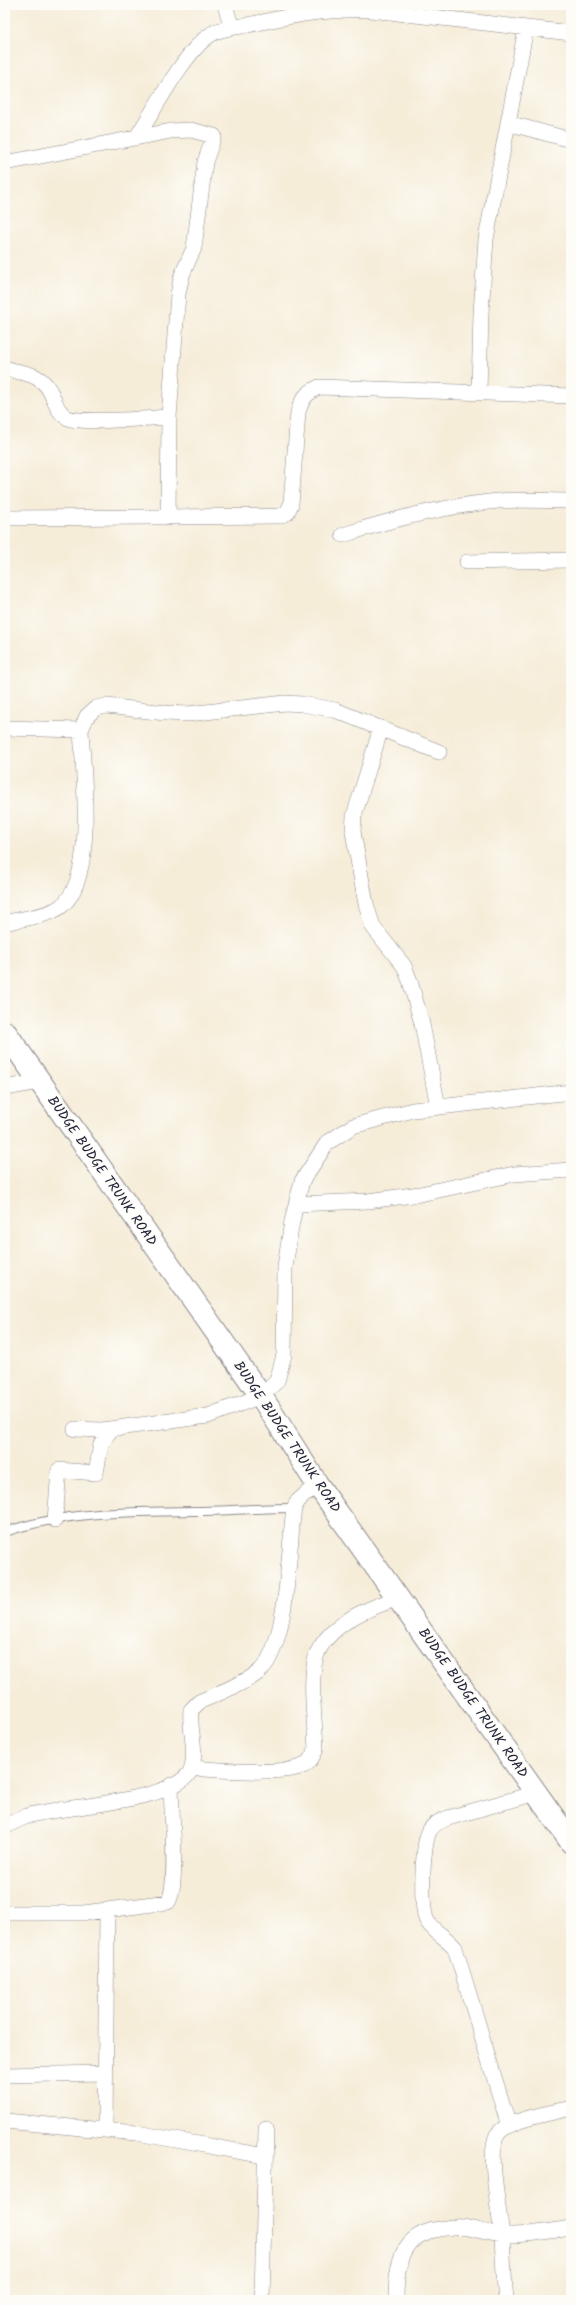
<svg xmlns="http://www.w3.org/2000/svg" width="576" height="2305" viewBox="0 0 576 2305" font-family="Kalam,sans-serif">
  <rect width="100%" height="100%" fill="#fdfcf7"/>
  <filter id="ink" filterUnits="userSpaceOnUse"><feTurbulence type="fractalNoise" baseFrequency=".025" numOctaves="2"/><feDisplacementMap in="SourceGraphic" scale="8" xChannelSelector="R" yChannelSelector="G"/><feConvolveMatrix kernelMatrix="1 2 1 2 8 2 1 2 1" color-interpolation-filters="sRGB"/></filter>
  <filter id="wash" filterUnits="userSpaceOnUse"><feTurbulence type="fractalNoise" baseFrequency=".012" numOctaves="4" result="noise"/><feDisplacementMap in="SourceGraphic" scale="16" xChannelSelector="R" yChannelSelector="G"/><feGaussianBlur stdDeviation="0.9" result="paint"/><feColorMatrix in="noise" values="0 0 0 0 0 0 0 0 0 0 0 0 0 0 0 0 0 1.4 0 .05"/><feComposite in="paint" operator="in"/></filter>
  <g filter="url(#wash)">
    <rect width="100%" height="100%" fill="#f6edd9"/>
  </g>
  <g filter="url(#ink)">
    <g fill="none" stroke-linecap="round" stroke-linejoin="round">
      <!-- lane casing -->
      <g stroke="#8c888a" stroke-width="10">
        <path id="lane" d="M5,1532C65,1511 131,1512 194,1511C227,1511 261,1508 294,1508"/>
      </g>
      <!-- street casing -->
      <g stroke="#8c888a" stroke-width="16">
        <path id="street" d="M225,5L232,28
          M508,123L571,140
          M136,138C154,111 184,52 210,35C219,28 237,27 248,25C289,16 328,8 371,10L571,33
          M5,163L171,131L191,130L214,136L205,162L194,248L182,275L178,294L169,417L168,518
          M5,368C19,373 33,372 44,383C55,393 53,410 68,418C83,424 150,418 169,417
          M479,392L481,313L486,239L526,28
          M5,518L280,516L287,513L291,504L298,412C302,399 306,393 319,387L571,396
          M343,535C393,519 444,506 498,501C522,499 547,501 571,501
          M467,562L571,560
          M5,728L81,730L87,716L96,708L107,706L165,713L188,714L285,703L302,704L335,710L439,752
          M381,728L354,816L353,832L366,904L373,927L404,966L410,981L422,1024L438,1107
          M5,923C22,918 46,917 60,907C97,882 83,770 81,730
          M5,1088L39,1082
          M296,1204L368,1201L420,1194L514,1174L571,1170
          M75,1429L102,1430L208,1416L261,1396L277,1381L284,1355L285,1267L292,1221L302,1181L327,1143L353,1126L413,1110L571,1092
          M55,1520L59,1470L96,1473L101,1444L111,1429
          M192,1768C216,1770 283,1775 303,1766C310,1763 313,1755 316,1749C315,1723 309,1680 316,1657C321,1640 336,1628 350,1619C364,1610 382,1604 398,1598
          M5,1827C11,1823 20,1819 27,1816C57,1806 183,1803 192,1767C197,1749 189,1729 191,1710L199,1702C214,1695 251,1681 261,1670C289,1641 288,1549 294,1508L298,1501L317,1484
          M5,1913H84L168,1902C179,1886 171,1809 171,1785
          M5,2075L105,2073
          M5,2121L137,2133L265,2156
          M509,2126L455,1948C447,1937 434,1933 427,1921C420,1908 422,1842 430,1830C434,1823 441,1821 448,1818L536,1793
          M105,2130L107,1911
          M262,2300L266,2129
          M396,2300C396,2266 400,2234 440,2229C447,2228 455,2226 462,2227C476,2229 490,2234 504,2235C526,2236 549,2231 571,2228
          M506,2300C504,2279 503,2257 502,2236C500,2214 487,2153 497,2135C507,2119 553,2113 571,2108"/>
      </g>
      <!-- secondary casing -->
      <g stroke="#8c888a" stroke-width="24">
        <path id="secondary" d="M5,1032L261,1396L317,1484L571,1842"/>
      </g>
      <!-- lane -->
      <use href="#lane" stroke="#fff" stroke-width="8"/>
      <!-- street -->
      <use href="#street" stroke="#fff" stroke-width="15"/>
      <!-- secondary -->
      <use href="#secondary" stroke="#fff" stroke-width="22"/>
    </g>
  </g>
  <g text-anchor="middle" dominant-baseline="central" stroke-width="3.5" stroke-linejoin="round" paint-order="stroke">
    <!-- street labels -->
    <g font-size="14" fill="#22223b" stroke="#fdfcf7">
      <text transform="translate(102 1171) rotate(55)">BUDGE BUDGE TRUNK ROAD</text>
      <text transform="translate(287 1437) rotate(56)">BUDGE BUDGE TRUNK ROAD</text>
      <text transform="translate(473 1703) rotate(55)">BUDGE BUDGE TRUNK ROAD</text>
    </g>
  </g>
  <!-- margin -->
  <rect width="576" height="2305" fill="none" stroke="#fdfcf7" stroke-width="20"/>
</svg>
